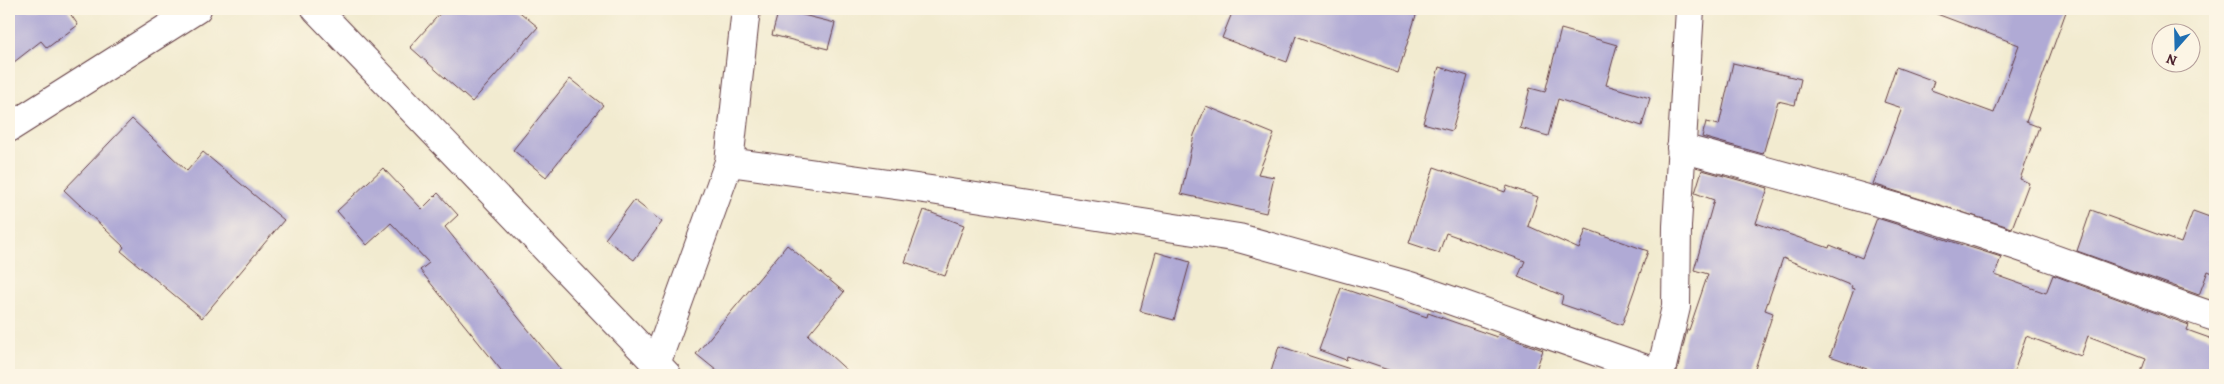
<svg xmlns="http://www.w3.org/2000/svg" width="2224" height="384" viewBox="0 0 2224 384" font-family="Alegreya,serif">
  <rect width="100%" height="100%" fill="#fcf5e5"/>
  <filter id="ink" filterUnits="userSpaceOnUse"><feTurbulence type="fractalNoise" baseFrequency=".02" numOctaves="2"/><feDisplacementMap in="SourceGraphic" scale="10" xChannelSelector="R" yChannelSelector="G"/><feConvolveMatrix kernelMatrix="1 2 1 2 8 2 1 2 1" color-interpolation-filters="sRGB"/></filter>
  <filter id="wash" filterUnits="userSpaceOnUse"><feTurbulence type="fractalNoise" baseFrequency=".0096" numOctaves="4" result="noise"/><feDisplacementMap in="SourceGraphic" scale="20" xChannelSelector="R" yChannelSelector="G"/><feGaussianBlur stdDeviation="1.12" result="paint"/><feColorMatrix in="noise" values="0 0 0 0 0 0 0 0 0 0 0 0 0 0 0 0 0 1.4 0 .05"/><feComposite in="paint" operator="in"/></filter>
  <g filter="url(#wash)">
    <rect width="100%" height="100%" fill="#f2ebd0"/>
    <g id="blocks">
      <!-- building -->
      <path fill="#b0aad5" d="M9,9H67L78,25L47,48L41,41L9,66Z
        M444,9H516L538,27L472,102L410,47Z
        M779,9L835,23L828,49L772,35Z
        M1231,9H1418L1398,73L1296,36L1287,62L1222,38L1232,13Z
        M1930,9H2067L2026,122L2039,127L2020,179L2029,183L2012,228L1873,184L1902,108L1884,102L1896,67L1934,81L1931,90L1994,113L2019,45L1929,11Z
        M1561,29L1617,45L1606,85L1650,98L1642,126L1558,99L1548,136L1520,128L1530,88L1545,92Z
        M1733,63L1801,79L1795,105L1778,101L1763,154L1702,137L1706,122L1719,125Z
        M1439,67L1468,76L1452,131L1423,123Z
        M570,79L603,105L546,177L513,150Z
        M1206,106L1274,134L1258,174L1274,177L1266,213L1181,194L1194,135Z
        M132,119L187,171L203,152L284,220L202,318L121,251L124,247L64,190Z
        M1434,167L1505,192L1507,186L1538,197L1528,226L1579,249L1586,229L1648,251L1622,325L1561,304L1563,296L1518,277L1525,261L1446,233L1439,253L1409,243Z
        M383,168L422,209L438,193L458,215L445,227L565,375H505L420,270L429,263L391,223L367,245L337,211Z
        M1702,170L1768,188L1756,223L1829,248L1830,245L1862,258L1877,218L2001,257L1995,275L2046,293L2053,275L2189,325L2187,330L2215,340V375H2140L2146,358L2088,336L2081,356L2026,336L2013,375H1884L1830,356L1854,289L1851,288L1852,286L1783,258L1765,310L1773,313L1753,375H1676L1687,330H1689L1708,274L1694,270L1714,200L1695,193Z
        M634,200L662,222L634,260L605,239Z
        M924,210L964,225L945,276L905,262Z
        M2091,210L2181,243L2193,211L2215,219V274L2208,271L2199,295L2077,251Z
        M787,245L844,292L808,335L852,375H722L696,354Z
        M1156,252L1190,262L1174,320L1140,311Z
        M1341,288L1427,317L1428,313L1497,337L1498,334L1543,350L1534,375H1403L1347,356L1346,360L1319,350Z
        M1279,346L1353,370L1352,375H1270Z"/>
    </g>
  </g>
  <g filter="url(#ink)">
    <use href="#blocks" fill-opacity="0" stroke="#633e44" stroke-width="1"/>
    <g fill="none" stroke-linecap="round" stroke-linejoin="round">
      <!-- minor casing -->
      <g stroke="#633e44" stroke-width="30">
        <path id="minor" d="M316,9L667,375
          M9,128L197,9
          M1681,148C1791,178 1901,206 2008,243C2078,266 2146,294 2215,317
          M729,162L931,190L1239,238L1410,286L1660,374
          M656,364L729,162L746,9
          M1660,375L1676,307L1677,226L1690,9"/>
      </g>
      <!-- minor -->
      <use href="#minor" stroke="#fff" stroke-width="28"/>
    </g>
  </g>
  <!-- margin -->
  <rect width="2224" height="384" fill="none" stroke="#fcf5e5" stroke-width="30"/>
  <!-- north arrow -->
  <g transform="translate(2176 48) rotate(200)"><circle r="24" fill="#fcf5e5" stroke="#b59f9b"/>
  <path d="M0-4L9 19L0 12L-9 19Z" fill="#1f6fb2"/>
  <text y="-8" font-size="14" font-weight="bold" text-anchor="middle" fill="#4a1f2b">N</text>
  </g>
</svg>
